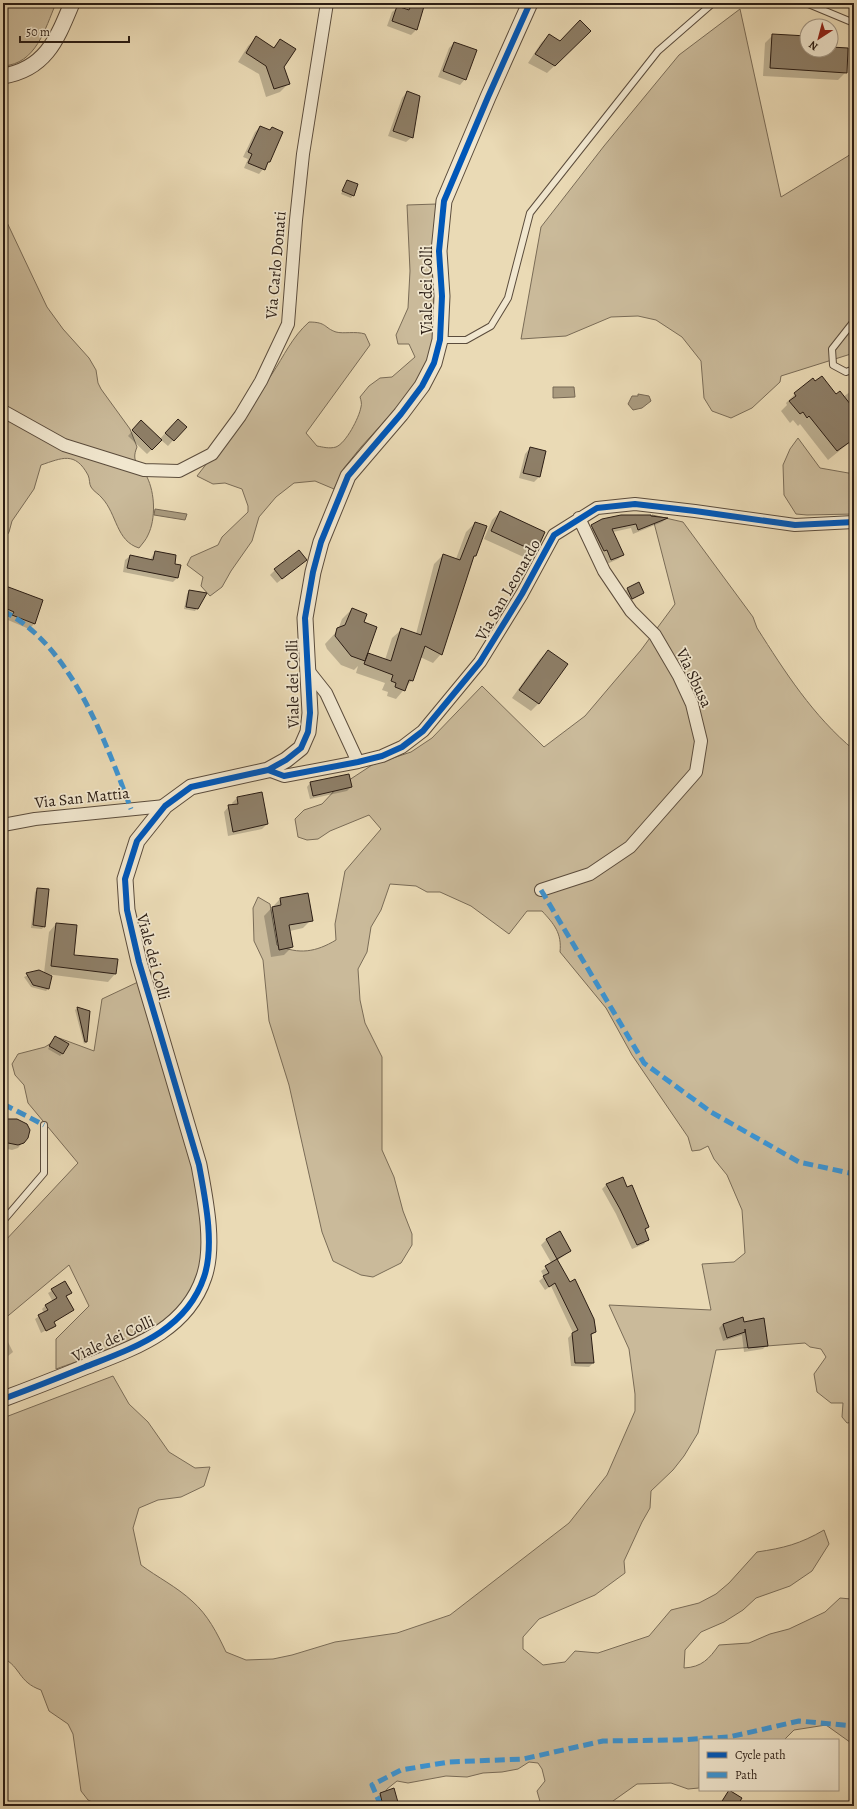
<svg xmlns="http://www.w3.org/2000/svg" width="857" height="1809" viewBox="0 0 857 1809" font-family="Alegreya,serif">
  <rect width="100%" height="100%" fill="#eadab5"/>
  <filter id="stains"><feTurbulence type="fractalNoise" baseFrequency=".005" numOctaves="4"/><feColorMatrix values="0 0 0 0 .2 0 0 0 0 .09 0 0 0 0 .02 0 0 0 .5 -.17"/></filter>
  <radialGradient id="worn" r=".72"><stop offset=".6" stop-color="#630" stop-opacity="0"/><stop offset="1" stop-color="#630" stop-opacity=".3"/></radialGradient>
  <!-- green -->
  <path fill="#caba9a" stroke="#7a6c57" d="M3,3H56C45,29 36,64 3,66Z
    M740,9L781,197L848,156L854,150V353L781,376L780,382L752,408L731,418L712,411L704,398L701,361L682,337L656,320L638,316L611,317L566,336L521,339L541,227L604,146L679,55Z
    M437,204L432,262L436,335L432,352L411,392L361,447L344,468L334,489L315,481L294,483L276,497L259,517L252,541L231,571L222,587L210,596L201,586L203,577L187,565L191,557L218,545L222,537L248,512V506L242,489L225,483L213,484L197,476C223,443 248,409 272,374C284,356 292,337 309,322C327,322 324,328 336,332C343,334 356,331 365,334L370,345L306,433L317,446C323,447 329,449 336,447C346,443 359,418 361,407C362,404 361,400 360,397L369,386L380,378L392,377L415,357L409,344H398L396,335L408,308L410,271L407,205Z
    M3,214L47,307L63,329L89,358L96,370L98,383L101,389L130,429L137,447C130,464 141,464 147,477C155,493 156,519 148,535C146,540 142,544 139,548C116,541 117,514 102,498C99,494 93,491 91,487C89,484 90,479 88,475C75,451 62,458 41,465L34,489L12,521L9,532L3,542V512L5,506L3,505Z
    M798,438L820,468L854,474V514L807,515L796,514L784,495L783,465L790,449Z
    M652,515L683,522L753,617L757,628C785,672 813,716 854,750V1422L847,1423L842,1417L843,1403H831L817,1392L814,1374L826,1357L821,1349L810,1347L805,1343L716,1350L698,1433L684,1456L673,1470L651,1491L650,1508L642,1522L624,1561L625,1573L595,1595L539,1619L523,1637V1649L543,1665L565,1662L575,1651L598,1653L649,1636L671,1610L699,1603L716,1594L729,1583L757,1552C784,1548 800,1544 824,1530L829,1544L812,1571L790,1586L756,1598L743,1610L724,1622L701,1632L685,1650L684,1668C702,1667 709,1659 719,1645L749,1643L770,1634L789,1629L825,1612L840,1598L851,1599L854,1601V1745L826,1725L794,1730L784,1740H700L699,1788L688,1789L671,1783L637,1784L606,1806L541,1805L537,1791L545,1781L542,1769L538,1763L529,1762L518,1769L502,1772L483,1773L467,1777L446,1776L408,1783L397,1781L387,1789L378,1806H100L88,1800L81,1791L73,1734L68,1724L49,1711L41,1690C18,1682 21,1667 3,1658V1418L113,1376L129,1404L148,1422L169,1452L195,1468L210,1467L204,1486L181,1497L158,1500L139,1508L133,1528L141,1565C157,1577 177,1587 192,1601C208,1615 217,1633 226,1652L246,1660L273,1659L292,1655L335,1642L397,1633L450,1615L569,1523L607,1475L635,1411V1394L629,1349L609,1305L711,1310L702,1264L734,1262L745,1253L742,1210L727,1175L714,1159L708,1146L700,1150L692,1151L688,1137L632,1055L606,1008L560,952C562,933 554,924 542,911H527L509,934L471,906L440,892H427L416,886L390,884L381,910L371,927L367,952L358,969L360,1000L365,1023L382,1057V1150L394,1177L403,1211L412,1234V1245L401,1263L373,1277L361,1275L333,1261L322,1232L289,1085L269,1021L263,960L254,941L253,908L258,897L270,904L277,945C299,955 316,952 336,940L335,924L345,871L381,829L369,815L330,831L318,839L307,840L298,837L295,819L304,810L322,804L337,788L372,765L411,752L432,738L482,686L544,747L585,716L641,650L675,604Z
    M138,982L199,1188C202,1212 203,1228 201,1252C201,1257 201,1264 200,1270C186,1329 105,1351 56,1369V1339L89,1306L69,1265L3,1320V1243L78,1163L28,1103L24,1085L15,1075L12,1064L18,1054L45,1047L59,1038L94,1051L102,999Z"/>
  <!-- water -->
  <path fill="#a99a7e" stroke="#776854" d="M553,387H574L575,397L553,398Z
    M638,394L649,396L651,401L642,408L633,410L628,404L632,396H638Z
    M155,509L187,514L185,520L154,515Z"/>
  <!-- shadow -->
  <path fill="#0003" d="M409,3H423L416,30L411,35L387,26L392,12L398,7L406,10Z
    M590,31L547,73L528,63L541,43L549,35L560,42Z
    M773,35L807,37V50H831V48L846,72L838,80L763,76L765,43Z
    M256,38L273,48L280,40L283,67L288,84L280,92L266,97L259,74L238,62L248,46Z
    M454,43L465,79L460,85L438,77L449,48Z
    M407,92L412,137L406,142L388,136L402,98Z
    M260,127L269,162L259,174L244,168L248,159L243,157L255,132Z
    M347,181L353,195L351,198L341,194Z
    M854,389V439L828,460L800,424L798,426L793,420L790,423L781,411L787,405L786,403L795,394L843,397Z
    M141,421L160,439L172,425L185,427L168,446L161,440L147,454L128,436Z
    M530,448L545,452L539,477L534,482L519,478L525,454Z
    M500,512L536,551L528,559L484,539L492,520Z
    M651,517L666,519L662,522L633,534L631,528L613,532L623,555L618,559L607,564L587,531L603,520Z
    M475,523V556L472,559L441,654L433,663L420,657L412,680L396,699L387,696L388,692L382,690L385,683L356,673L358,666L354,670L341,665L327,649L325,644L338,630L342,619L352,609L363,623L366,657L368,654L385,660L392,638L401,630L416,634L434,564L443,555L456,559L466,532Z
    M155,552L174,565L177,578L173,582L123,572L125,560L130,556L150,560Z
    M300,565L277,583L270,575L275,570Z
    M3,587L42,601L34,624L29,629L8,620L9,617L3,614Z
    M628,589L643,593L630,601L625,591Z
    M189,591L197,608L195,611L184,609L187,594Z
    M548,651L539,703L531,711L512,698L540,659Z
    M310,783L351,787L347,791L310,799L307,787Z
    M237,798L267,824L262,829L228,836L224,812L229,806H233L232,803Z
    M38,889L44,926L42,929L31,928L35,892Z
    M280,899L311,920L303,928L290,931L292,947L284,955L271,957L264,916Z
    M56,924L73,956L115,974L108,982L46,974L48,989L46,991L31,987L24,977L38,971L44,973L49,932Z
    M77,1008L89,1011L86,1042L84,1044L75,1010Z
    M55,1037L63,1053L60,1056L48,1049Z
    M7,1120L23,1142L18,1148L12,1150L3,1148V1124Z
    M622,1178L648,1227L644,1231L648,1239L644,1244L632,1249L616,1214L602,1189L606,1185Z
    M559,1233L570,1251L557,1261L595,1332L591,1336L593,1363L589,1367L571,1366L568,1338L573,1333L551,1286L545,1290L539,1281L544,1277L541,1271L552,1264L541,1245L546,1240Z
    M65,1283L70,1293L66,1297L72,1310L53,1323L55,1326L52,1329V1327L41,1333L35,1319L44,1313L42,1309L46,1305L53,1302L48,1293Z
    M743,1323L767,1345L763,1349L744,1352L742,1335L723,1341L719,1328L723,1324Z
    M3,1332L13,1352L3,1360Z
    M729,1792L739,1801L744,1806H718Z
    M380,1794L398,1806H379L376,1798Z"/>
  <!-- building -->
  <path fill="#8e7f68" stroke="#2b1d14" d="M412,3H425L417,30L392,21L397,6L409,10Z
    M580,20L591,31L555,66L535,54L549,34L560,41Z
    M772,34L807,36V50H831V47L848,48L847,73L770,68Z
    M256,36L274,48L280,39L296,49L284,67L290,84L274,89L266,66L246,53Z
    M454,42L477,50L466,80L443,71Z
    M407,91L420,96L413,138L393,131Z
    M260,126L270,130L272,127L283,132L270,162H268L265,170L248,163L252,154L248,152Z
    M347,180L358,184L354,196L342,191Z
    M822,376L836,394L840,391L854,409V439L837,451L809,416L807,418L803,412L800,414L789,401L796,396L794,393L813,378L815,381Z
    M178,419L187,427L174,441L165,433Z
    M141,420L162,440L152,450L132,430Z
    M530,447L546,451L540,477L523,473Z
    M500,511L545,532L536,552L491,531Z
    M621,515H651V516L668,518L638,530L636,524L612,529L624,555L611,560L607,550L604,551L591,525L602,519Z
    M475,522L487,526L476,556H474L442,655L425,646L413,681L409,680L405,691L395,687L396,683L391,681L393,675L364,664L368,653L391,661L401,628L421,635L443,554L460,560Z
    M299,550L307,560L282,579L274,569Z
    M155,551L176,555L175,564L181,565L178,578L127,568L130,555L153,560Z
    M639,582L644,593L632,599L627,588Z
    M3,585L43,600L35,624L12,615L14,612L3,607Z
    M189,590L207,593L198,609L186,607Z
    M352,608L367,614L364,622L377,627L365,661L351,656L335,636L337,628L345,625Z
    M548,650L568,664L539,704L519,690Z
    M349,774L352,787L313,796L310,782Z
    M262,792L268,824L233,832L228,805L238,804L237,797Z
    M37,888L49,889L45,927L33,925Z
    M308,893L313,921L289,925L293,947L279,950L272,907L281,905L280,898Z
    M56,923L77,925L74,955L118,959L116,974L51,966Z
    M39,970L52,976L49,989L33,985L26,973Z
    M77,1007L90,1011L87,1042H85Z
    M55,1036L69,1044L63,1054L49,1046Z
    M7,1119H17L27,1124L30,1130L28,1138L24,1143L18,1145L3,1142Z
    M623,1177L627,1187L632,1185L649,1227L645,1229L649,1240L637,1245L620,1209L606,1184Z
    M560,1231L571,1251L557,1259L546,1239Z
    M557,1259L570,1282L575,1279L594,1319L596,1332L591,1334L594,1363H575L572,1333L578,1330L555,1283L549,1287L543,1276L549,1273L545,1266Z
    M65,1281L72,1293L66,1296L74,1310L54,1322L56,1326L46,1331L38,1315L48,1310L45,1305L57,1298L51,1289Z
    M743,1317L744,1322L764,1318L768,1346L748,1348L745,1329V1332L727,1338L723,1324Z
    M394,1788L399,1806H383L380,1793Z
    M729,1790L742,1798L737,1806H719Z"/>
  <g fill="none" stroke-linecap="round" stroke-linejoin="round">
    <!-- service casing -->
    <g stroke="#5b4c3c" stroke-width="8">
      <path id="service" d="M806,3L854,23
        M854,321L832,349L833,365L846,372L854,369
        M441,340H466L491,326L508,298L530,213L658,51L713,3
        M3,1221L44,1173V1125"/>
    </g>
    <!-- minor casing -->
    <g stroke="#5b4c3c" stroke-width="14">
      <path id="minor" d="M3,411L64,445L144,470L179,471L212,454L240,416L261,381L288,324L296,220L303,154L327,3
        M307,669L326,693L358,762
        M268,770L284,776L358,762L382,756L402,747L423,731L480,662L522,594L554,535L597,508L635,504L695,511L795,525L854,522
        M3,825L35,819L165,806
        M541,890L590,874L630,847L696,772L701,741L692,704L679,676L655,635L631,611L604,571L579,518"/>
    </g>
    <!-- tertiary casing -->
    <g stroke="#5b4c3c" stroke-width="17">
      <path id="tertiary" d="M3,76C46,69 57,39 72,3
        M3,1399C30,1389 58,1378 85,1367C133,1348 186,1331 204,1277C215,1245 205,1198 199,1165L139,962L127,910L125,879L137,841L165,806L191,787L268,770L286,760L301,748L308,732L310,713L305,618L313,572L321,542L348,476L401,414L422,386L434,363L440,340L442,296L439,251L444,201L488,97L530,3"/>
    </g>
    <!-- service -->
    <use href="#service" stroke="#f1e7cf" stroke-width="6"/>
    <!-- minor -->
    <use href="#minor" stroke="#f1e7cf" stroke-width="12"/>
    <!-- tertiary -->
    <use href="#tertiary" stroke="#f1e7cf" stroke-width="15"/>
    <!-- quiet -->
    <path stroke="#3c94d3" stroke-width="5" stroke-dasharray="10 5" stroke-linecap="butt" d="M3,611C71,644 106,743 131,809
      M541,890L644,1063L711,1112L799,1162L854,1174
      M3,1106H7L44,1125
      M381,1806L372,1785L401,1770L449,1762L523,1759L603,1741L677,1740L729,1737L799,1721L854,1726"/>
    <!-- cycleway casing -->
    <g stroke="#f1e7cf" stroke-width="8">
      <path id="cycleway" d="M268,770L284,776L358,762L382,756L402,747L423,731L480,662L522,594L554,535L597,508L635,504L695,511L795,525L854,522
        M3,1399C30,1389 58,1378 85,1367C133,1348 186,1331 204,1277C215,1245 205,1198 199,1165L139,962L127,910L125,879L137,841L165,806L191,787L268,770L286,760L301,748L308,732L310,713L305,618L313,572L321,542L348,476L401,414L422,386L434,363L440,340L442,296L439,251L444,201L488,97L530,3"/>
    </g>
    <!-- cycleway -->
    <use href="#cycleway" stroke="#0057b8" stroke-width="6"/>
  </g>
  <g text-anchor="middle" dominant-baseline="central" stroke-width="3.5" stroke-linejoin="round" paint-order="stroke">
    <!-- street labels -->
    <g font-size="16" fill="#2b1d14" stroke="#f1e7cf">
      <text transform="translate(276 265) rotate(-85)">Via Carlo Donati</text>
      <text transform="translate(427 290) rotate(-90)">Viale dei Colli</text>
      <text transform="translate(508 590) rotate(-60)">Via San Leonardo</text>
      <text transform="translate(694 678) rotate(65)">Via Sbusa</text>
      <text transform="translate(293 684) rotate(-91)">Viale dei Colli</text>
      <text transform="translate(82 798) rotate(-6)">Via San Mattia</text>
      <text transform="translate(153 957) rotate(75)">Viale dei Colli</text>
      <text transform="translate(113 1339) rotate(-25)">Viale dei Colli</text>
    </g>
  </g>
  <!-- margin -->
  <rect width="857" height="1809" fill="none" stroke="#eadab5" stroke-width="16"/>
  <rect x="4" y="4" width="849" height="1801" fill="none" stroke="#2b1d14" stroke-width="2"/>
  <rect x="8" y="8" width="841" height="1793" fill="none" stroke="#2b1d14"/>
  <!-- legend -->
  <rect x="699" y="1739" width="140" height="52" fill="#f1e7cf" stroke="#a29684"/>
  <rect x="707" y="1752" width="20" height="6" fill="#0057b8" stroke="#a29684"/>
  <text x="735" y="1759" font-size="12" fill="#2b1d14">Cycle path</text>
  <rect x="707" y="1772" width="20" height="6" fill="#3c94d3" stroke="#a29684"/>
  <text x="735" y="1779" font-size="12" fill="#2b1d14">Path</text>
  <!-- north arrow -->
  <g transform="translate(819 38) rotate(216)"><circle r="19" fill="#f1e7cf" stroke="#a29684"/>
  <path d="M0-3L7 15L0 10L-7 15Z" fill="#8f2418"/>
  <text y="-6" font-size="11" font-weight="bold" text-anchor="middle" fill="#2b1d14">N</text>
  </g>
  <!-- scale -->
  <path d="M20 36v6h109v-6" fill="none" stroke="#2b1d14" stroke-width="2"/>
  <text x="26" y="36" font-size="12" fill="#2b1d14" stroke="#f1e7cf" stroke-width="3" paint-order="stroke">50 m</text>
  <rect width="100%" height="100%" filter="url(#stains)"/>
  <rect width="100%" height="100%" fill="url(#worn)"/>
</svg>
